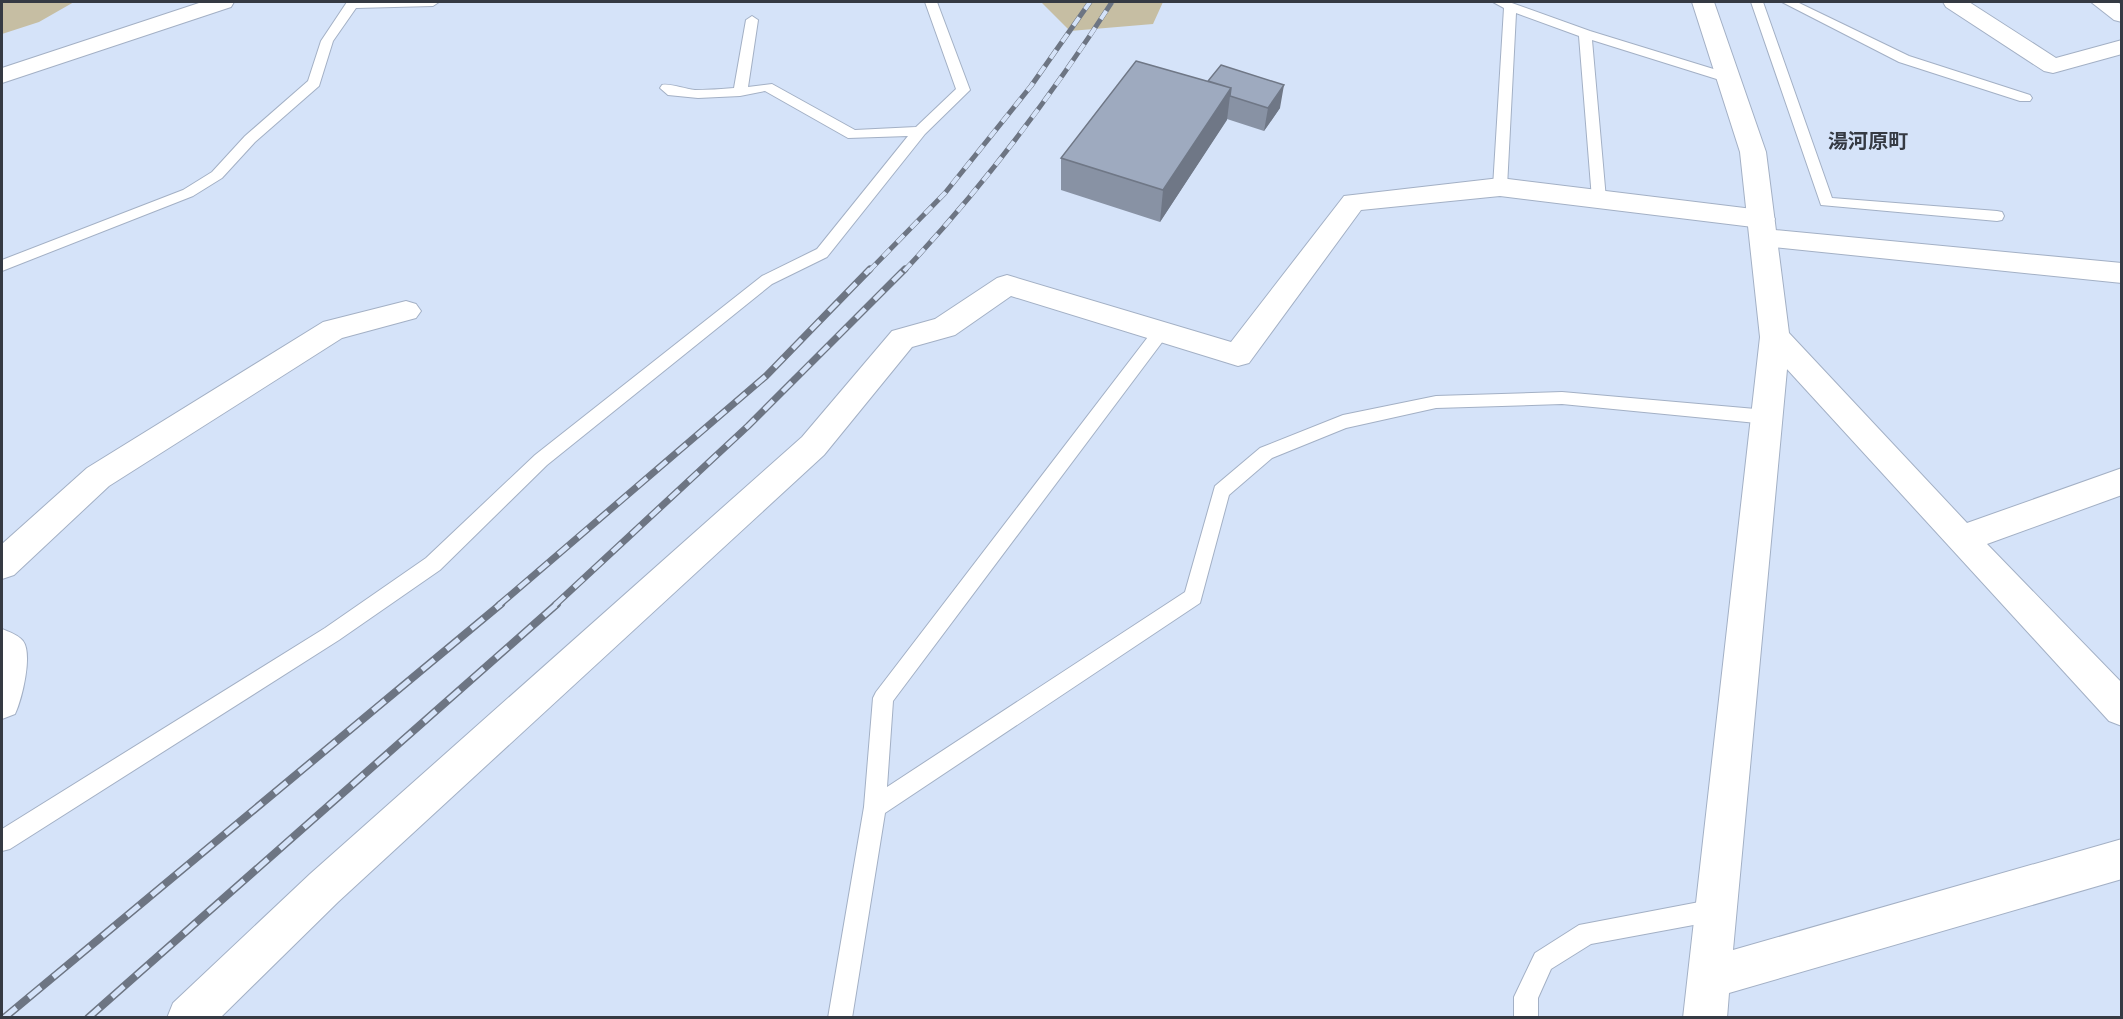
<svg xmlns="http://www.w3.org/2000/svg" width="2123" height="1019" viewBox="0 0 2123 1019" font-family="Helvetica,'Noto Sans JP',sans-serif">
  <rect width="100%" height="100%" fill="#d5e3f9"/>
  <!-- green -->
  <path fill="#c6bea3" d="M2,2H74L39,22L2,34Z
    M1041,2H1163L1153,24L1070,31Z"/>
  <g fill="none" stroke-linecap="round" stroke-linejoin="round">
    <!-- lane casing -->
    <g stroke="#a3b0c5" stroke-width="2">
      <path id="lane" d="M347,2H439L433,6L356,8L333,41L319,86L255,142L222,178L193,196L2,271V260L183,190L212,172L245,136L308,81L321,41Z
        M925,2H937L970,90L925,134L827,257L772,284L547,465L440,570L339,640L10,849L2,851V829L325,628L426,558L535,455L762,276L817,249L908,136L848,138L765,91L740,96L698,98L668,95L660,88L662,85C669,83 685,89 695,90C708,90 721,89 734,88L746,20L752,16L758,20L748,87L772,84L855,130L916,127L956,89Z
        M1493,2H1509L1590,31L1733,75L1735,78L1733,81H1723L1592,40L1606,199L1599,204L1594,202L1592,199L1579,36L1516,13L1507,187L1505,190H1495L1493,187L1504,8Z
        M1751,2H1763L1832,198L1997,211L2002,212L2004,216L2002,220L1997,221L1821,205Z
        M1782,2H1797L1909,56L2030,95L2032,98L2030,101H2020L1899,62Z
        M1160,327L1166,329L1168,333L1166,337L893,701L887,787L1185,592L1215,486L1260,448L1343,415L1436,396L1562,392L1767,410L1773,412L1775,417L1773,422L1767,424L1562,404L1436,408L1346,428L1272,458L1229,495L1200,603L885,813L852,1018H828L864,807L873,698L876,692L1154,329Z
        M1715,899L1723,902L1726,910L1723,918L1715,921L1591,944L1551,969L1538,998V1018H1514V997L1535,953L1579,925Z"/>
    </g>
    <!-- street casing -->
    <g stroke="#a3b0c5" stroke-width="2">
      <path id="street" d="M202,2H234L231,7L2,83V68Z
        M1943,2H1969L2056,58L2122,40V54L2053,73L2044,71L1946,7Z
        M1500,178L1761,210L1771,213L1775,219L1771,225L1761,228L1500,196L1361,210L1249,363L1238,366L1011,296L955,335L912,347L824,455L338,902L220,1018H167L173,1003L310,874L802,437L892,331L935,319L997,278L1007,275L1231,342L1344,196Z
        M1764,229L2122,263V283L1754,245L1750,238L1754,231Z
        M406,301L416,304L421,311L416,318L342,338L109,486L14,575L2,579V544L87,468L323,322Z
        M1775,326L1785,329L1790,337L1733,950L2122,839V879L1729,993L1727,1018H1683L1760,337L1765,329Z
        M2,629C9,632 17,634 23,641C33,654 22,699 15,714L2,719Z"/>
    </g>
    <!-- secondary casing -->
    <g stroke="#a3b0c5" stroke-width="2">
      <path id="secondary" d="M1692,2H1714L1766,152L1789,333L1967,523L2122,468V495L1987,544L2122,683V726L2109,721L1765,345L1760,337L1740,152Z
        M2091,2H2117L2122,5V22L2114,20Z"/>
    </g>
    <!-- lane -->
    <use href="#lane" fill="#fff" fill-rule="evenodd"/>
    <!-- street -->
    <use href="#street" fill="#fff" fill-rule="evenodd"/>
    <!-- secondary -->
    <use href="#secondary" fill="#fff" fill-rule="evenodd"/>
    <!-- rail-far2 casing -->
    <g stroke="#6d7583" stroke-width="5">
      <path id="rail-far2" d="M869,271L945,193L1031,86L1090,2
        M904,271C982,188 1050,98 1112,2"/>
    </g>
    <!-- rail-far1 casing -->
    <g stroke="#6d7583" stroke-width="7">
      <path id="rail-far1" d="M499,605L766,376L870,269
        M555,605L748,426L905,269"/>
    </g>
    <!-- rail casing -->
    <g stroke="#6d7583" stroke-width="8">
      <path id="rail" d="M4,1018L501,604
        M88,1018L557,604"/>
    </g>
    <!-- rail-far2 -->
    <use href="#rail-far2" stroke="#d5e3f9" stroke-width="4" stroke-dasharray="10" stroke-linecap="butt"/>
    <!-- rail-far1 -->
    <use href="#rail-far1" stroke="#d5e3f9" stroke-width="4.5" stroke-dasharray="13" stroke-linecap="butt"/>
    <!-- rail -->
    <use href="#rail" stroke="#d5e3f9" stroke-width="5" stroke-dasharray="16" stroke-linecap="butt"/>
  </g>
  <!-- wall -->
  <path fill="#8892a4" d="M1208,81L1280,108L1264,131L1227,119L1160,222L1061,190V158Z"/>
  <!-- shaded-wall -->
  <path fill="#6f7786" d="M1284,85L1280,108L1264,131L1268,108Z
    M1231,88L1227,120L1160,222L1163,190Z"/>
  <!-- building -->
  <path fill="#9eaabf" stroke="#6f7786" stroke-width="1.5" d="M1136,61L1231,88L1163,190L1061,158Z
    M1221,65L1284,85L1268,108L1230,96L1231,88L1208,81Z"/>
  <g text-anchor="middle" dominant-baseline="central" stroke-width="4.5" stroke-linejoin="round" paint-order="stroke">
    <!-- far-district labels -->
    <g font-size="20" font-weight="bold" fill="#353a43" stroke="#d5e3f9">
      <text x="1868" y="141">湯河原町</text>
    </g>
  </g>
  <!-- border -->
  <rect width="2123" height="1019" fill="none" stroke="#353a43" stroke-width="6"/>
</svg>
